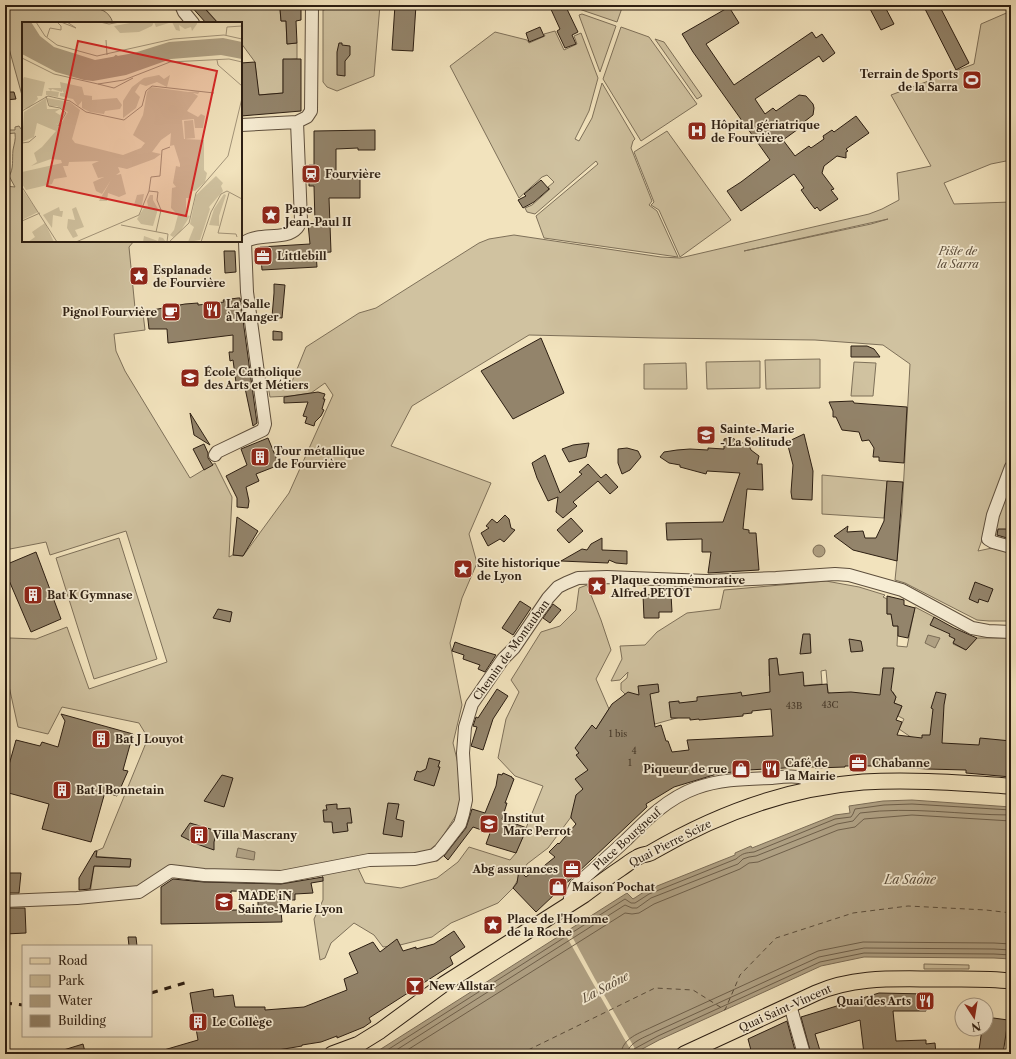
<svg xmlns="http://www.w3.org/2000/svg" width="1016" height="1059" viewBox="0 0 1016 1059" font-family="'Libre Caslon Text',serif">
  <rect width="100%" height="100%" fill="#f2e3bd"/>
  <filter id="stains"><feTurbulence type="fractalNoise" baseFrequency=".005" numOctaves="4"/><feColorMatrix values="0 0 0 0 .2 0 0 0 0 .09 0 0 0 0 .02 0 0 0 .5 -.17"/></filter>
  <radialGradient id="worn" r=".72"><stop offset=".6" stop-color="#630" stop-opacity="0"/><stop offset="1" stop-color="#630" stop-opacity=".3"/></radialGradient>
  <!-- green -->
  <path fill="#d0c2a0" stroke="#7e7059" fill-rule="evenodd" d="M5,5H86L87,7C99,8 109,10 113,23H23V99L5,34Z
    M207,5H300L301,8L280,9L281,21H286L287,44L297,43V59L283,60V93L258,95L255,62L241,43V23H218L206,9Z
    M346,5H380L374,76L337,91L327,87L323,82V10Z
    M574,5H623L617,22L576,8Z
    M1011,11V160L991,164L944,183L954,204L1011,202V459L978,551L992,548L1011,553V621H989L977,620L905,583L895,580L902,511L910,364L883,345L815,340L657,338L529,335L412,406L391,446L491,483L469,534L477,563L462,598L450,643L462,705L453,743L459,768L460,809L441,839L433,850L289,873L174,869L139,887L90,894L94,866L130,867V859L92,856L96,851L103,848L148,738L139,723L62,707L48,734L18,727L5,668V641L10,638L36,639L67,627L89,689L167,662L126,531L50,555L46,542L5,550V186L15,187L9,176C14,169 12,159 13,150C14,144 16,140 15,133L5,134V130H15V127L19,126L21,129L23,128V241H134L129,247L135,308L141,313H143L145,330L114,334L116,351L125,371L190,478L215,463L232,497L229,557L233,555L243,556L289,493L333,395L325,383L311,393L291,396L270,397L268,386L291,384L306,347L359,313L376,308L479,243L489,239L514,235L661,257L680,258L869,214L882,209L899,200L897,173L931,166L891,95L974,64L981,24ZM888,219L871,224L744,251Z
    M582,14L616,26L600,72L580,18L579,15Z
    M621,27L649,37L697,104L641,141L603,79Z
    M555,31L564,50L577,44L574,36L581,33L598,78L589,111L575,139L579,141L592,118L602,83L635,139L633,141L631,148L652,201L649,205L657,211L678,257L544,238L536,216L598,164L596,161L535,214L527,212L525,208L532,205L550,189L548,187L554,182L547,175L542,177L519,198L450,66L495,32L527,40L529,43L545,36L544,34Z
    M655,39L664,42L702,96L697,99Z
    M667,131L731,220L680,257L659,210L651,205L654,202L634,152Z
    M820,359V388L766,389L765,360Z
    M760,361V388L707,389L706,362Z
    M854,362L876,363L873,396H851Z
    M686,363L687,389H644V364Z
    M822,475L887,481L884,518L822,514Z
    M1011,479V541L990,538Z
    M119,538L157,659L94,679L56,558Z
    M826,581L859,587L885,595L883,597L887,599V614H892L893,626H898L897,646L907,647L915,607L934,617L931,625H940L955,639L953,644L966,650L977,638H1011V747L921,744L899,729L904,719L898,716L902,706L894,703L896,697L893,692L880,699L832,694L828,692L826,670L821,671L822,684L776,688L770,692L655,724L641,702L625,694L621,690V683L627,678L628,672L620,680L611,681L622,659L620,646L645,645L657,632L687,613L720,609L724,590ZM769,659H777L779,675L769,676Z
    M587,585L601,620L611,650L596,679L609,709L580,753L589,770L583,789L571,817L548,848L527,864L513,888L498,903L451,923L432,937L400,945L383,947L374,935L354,923L331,943L325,958L320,960L314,919L323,900V881L322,872L357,866L365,883L401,888L437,878L458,862L469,847L510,860L516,853L543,786L515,776L498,758L506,719L519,692L511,680L541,632L560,626L576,610L579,588Z
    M924,964L969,965V969H924Z"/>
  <!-- water -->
  <path fill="#afa083" stroke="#7b6c56" d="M813 551a6 6 0 1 1 12 0a6 6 0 1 1-12 0Z
    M928,635L940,638L935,648L925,643Z
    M912,800L1011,807V959L994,958L864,957L821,966L659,1040L633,1054H373L627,893L633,899L647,890L735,855V853L751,846L752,848L835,815L850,813L849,806L883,801Z
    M238,848L255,852L254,860L236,857Z"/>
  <!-- pier -->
  <path fill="#f2e3bd" d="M568,929L595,979L638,1054H633L564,932Z"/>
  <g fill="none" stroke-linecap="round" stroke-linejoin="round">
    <!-- shore -->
    <path stroke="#6e5f4a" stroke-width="1" d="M381,1054L625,899L631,903H635L649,894L736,859C743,853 745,853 754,852L835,819L851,817L853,814L855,809L884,805L912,804L1011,810
      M390,1054L625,905L632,908H637L651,898L738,864L743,859L749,857L756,856L837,824L853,821L860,813C912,806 959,815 1011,815
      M401,1054L625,913L632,914L639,913L654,904L740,869L749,863L758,862L838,830L855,827L864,819L912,815L1011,821
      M621,1054C622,1038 640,1033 652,1027L818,951L863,942L994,943L1011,944
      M627,1054C628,1042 646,1037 655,1032L819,957L864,948L994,949L1011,950
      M632,1054L634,1049L658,1036L820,962L864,953L994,954L1011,955"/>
    <!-- ferry -->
    <path stroke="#5a4c3a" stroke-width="1" stroke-dasharray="5 4" stroke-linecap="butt" d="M520,1054L655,988L693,990L725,1010L740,975L776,938L853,913L908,906L986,910L1011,913"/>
  </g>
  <!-- building -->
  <path fill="#93846b" stroke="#2c1e12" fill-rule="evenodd" d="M190,5H207L206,10L218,23H206Z
    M395,5H416L413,51L392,50Z
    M549,5H565L578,32L572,35L576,44L565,48L557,31L560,29Z
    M868,5H884L894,24L881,30Z
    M923,5H939L969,63L956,70Z
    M729,7L739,23L706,44L734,85L812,32L816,38L822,34L835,53L823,62L819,56L755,99L765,114L773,108L776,111L799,95L806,96L813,104L814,108L813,115L800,125L801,127L783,140L795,156L809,146L811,148L824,139L823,136L832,130L834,132L856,116L869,133L846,149L848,151L846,152V158L837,156L824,166L822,173L834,189L831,190L838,199L820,211L817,207L815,209L811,204L801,190L804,188L794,174L741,211L727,191L741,182L770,160L693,52L682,34Z
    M301,8V20L296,21L297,43L287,44L286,21H281L280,9Z
    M540,27L544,36L529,42L526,33Z
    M339,43H342V45L350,46V55L345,61V76L337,75V52Z
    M283,59H301V111L241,116V63L255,62L259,95L283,93Z
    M5,92H14L16,99L5,100Z
    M375,130V150H358V148L336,149V179L360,178V198H329L331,252L316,253L317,267L262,270L260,247L310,244L308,224L315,222L314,186H309V165H314V131Z
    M541,180L549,189L534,202L523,208L518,200L526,196L524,194Z
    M224,251H235L236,272L225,273Z
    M274,284L285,285L282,318L272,317L274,293Z
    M238,298H240L257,423L253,426L245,388L237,390L233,360L230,361L229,352H233V335L168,343L167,329H149L147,311L185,304L198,303V305L224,302L223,300Z
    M273,331L282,332V340H273Z
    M541,338L564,393L513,419L481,371Z
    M851,346H867L874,349L880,357H851Z
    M318,392L325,394L323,399H325L322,409L324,410L321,416L315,422L314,426L305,423L307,417L303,416L308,402L284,403V397Z
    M853,401L854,403L907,407L904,463L879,461V457H873L874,448L869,440L862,441L859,432L842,430L836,417H833V411L829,402Z
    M190,413L210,445L194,435Z
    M804,434L813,471L812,500L792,499L791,492L793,465L787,442Z
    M268,438L279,465L256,474L259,481L246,487L249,501L248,508L237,507V498L226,476L247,465L241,449Z
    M729,438H733L738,442L748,444L751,450L759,456L757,464H762L763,490L747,489L743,529L749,530V533H756L759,570L708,573L711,552H702V539L667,540L666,523L723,522L740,473L707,471L706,474L680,467V465L669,463L660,457L664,452L677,450L690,449L708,450V448L724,449V439Z
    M589,443L586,457L569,462L562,449L573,445Z
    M204,444L208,453V458L213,465L204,470L193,449Z
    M627,448L638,451L641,457L630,470L622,474L618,463V449Z
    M545,455L560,493L582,474L579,472L588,464L601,478L606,474L618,487L610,494L598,481L573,502L577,506L563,518L556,512L558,497L548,501L537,478L532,463Z
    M887,481L903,482L897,561L853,550L834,536L848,526L847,532L863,531L865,538H876L884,521Z
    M505,515L509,519L511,528L515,530L504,542L500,539L488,546L481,533L489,528L486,526L492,519L497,523Z
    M237,517L258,531L243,556L233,555Z
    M571,518L583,531L569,543L557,530Z
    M998,529H1008L1007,538L997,535Z
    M602,538V550L627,551V564L616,563L609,560L608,563L561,561L582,549L587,550L591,544Z
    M36,552L61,619L31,632L5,571V565Z
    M975,582L993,589L988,602L979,599L978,603L969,599Z
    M671,594L672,612H659V618H644L643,595Z
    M887,596L904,600V605L915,608L908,638L898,636V626H893L891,614H887Z
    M520,601L531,608L513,635L502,628Z
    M553,604L561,610L550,623L543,618Z
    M218,609L232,612L230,622L213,618Z
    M934,617L954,628L977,638L966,650L953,643L955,639L949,636L950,634L930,625Z
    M803,634H810L811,653L800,654Z
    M849,639L861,641L863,651L851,652Z
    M455,642L463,645L496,655L485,672L478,669L480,665L463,659L464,655L452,651Z
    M777,658L779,675L803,672L804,686L827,684L828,693L851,692L880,695L883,668H894L891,690L896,697L894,703L902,706L896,720L902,722L897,735L922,738V735H930L933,709L931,708L936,692L946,694L944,705L942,743L979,745L980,738L1011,741V777L966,773V770L927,769L884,766H845V767L815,768V767H803L748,770L717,774L674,787L646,804L647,807L536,912L513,888L517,883L519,870L526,877L532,872L534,874L555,857L549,852L558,843L559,844L576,824L571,818V816L576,795L583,789L575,779L588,770L576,755L579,753L575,748L592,725L596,729L612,704L628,692L639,695L638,686L658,684L659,692L650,694L655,727L661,725L666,741H668L672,752L689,750L687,740L773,736L771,709L752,711V713L743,714V716L699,720V719L690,720V718H671L669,702L679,701V703L697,701V697L737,693L741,692L742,696L770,692L769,659Z
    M497,689L508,696L493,719L483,750L471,746L477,727L473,726L476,717L478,718Z
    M61,714L133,734L123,770L128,771L117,796L105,792L91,842L42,829L49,804L5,792V779L16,740L40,746L42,742L58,747L65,721Z
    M429,758L440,761L438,767H440L434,786L414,780L417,771L420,772L426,769Z
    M503,773L512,777V778L514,779L505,803H507L502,819L527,828L516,853L486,844L490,833L473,827L448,860L444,856L466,828L472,809L485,813L496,786L498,774L502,775Z
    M222,775L233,778L224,807L204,801Z
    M388,803L399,804L396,819L404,821L402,837L383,834Z
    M337,804V809L350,808L352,823H347L348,831L333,833L332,822H324L323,810H327L326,805Z
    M190,823L217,831L214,842V850L197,844L181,836Z
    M95,851H97L96,857L131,859L130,867L94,866L90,889L79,890V878Z
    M5,873H21L19,893H5Z
    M323,877V881L311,883L313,893L295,894V900H280L282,922L161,924V887L173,879L204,882L281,884ZM231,891L258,892V910H231Z
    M5,908H25L26,933L5,934Z
    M454,931L465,947L450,957L453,964L369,1018L371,1022L364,1027L337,1038V1036L321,1042L302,1045V1046L254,1054H157V1052L198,1040L190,993L213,989L214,997L233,995L235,1007H265V1010L304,1007L347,990L344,979L358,973L349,953L373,942L380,952L397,939L403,951L416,947V949L434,944Z
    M128,937H136L137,946H129Z
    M879,993L927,994L926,1011H893L896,1041L926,1040V1044L935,1043L936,1054H864L860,1020L815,1034L821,1054H811L801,1017Z
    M986,1017L1008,1020L1003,1054L979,1050L982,1029H986Z
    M787,1021L796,1054H752L748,1039Z
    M83,1044L85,1052L77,1054H57V1052Z"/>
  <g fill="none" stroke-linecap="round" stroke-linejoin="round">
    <!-- minor casing -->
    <g stroke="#5e4f3d" stroke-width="14">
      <path id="minor" d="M181,5L184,12L193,23
        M241,125L297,122L307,117L311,111L312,5
        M215,455L217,452L263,430L265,424L247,292L245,242C260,232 285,241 297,228C299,226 300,222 301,220L297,122
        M1011,467L993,515L988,539L993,542L1011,547
        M5,901L77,898L139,892L171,871L204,875L281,877L369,860L415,859L434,855L440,850L460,824L463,814L466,800L463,753L465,727L472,704L503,659L514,648L548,598L558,587L566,583L578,578L607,577L706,581L776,578L835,574L849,575L902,590L972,628L988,631L1011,632
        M569,905L570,898L576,885C593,870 610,855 626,840C647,819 668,798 696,788C721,779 746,779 772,778C780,777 801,774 807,781C809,782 811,786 812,788
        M790,1005L804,1054"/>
    </g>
    <!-- major casing -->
    <g stroke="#2c1e12" stroke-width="17">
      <path id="major" d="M332,1054L359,1044L380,1031L444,984L584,895C596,886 608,877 620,869C626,865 632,860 638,857C642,854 648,855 652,852C717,814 787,788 863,782C912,779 962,783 1011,786
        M684,1054L816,993C855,976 896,979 937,979C962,979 987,978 1011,981"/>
    </g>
    <!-- minor -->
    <use href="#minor" stroke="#f7edd4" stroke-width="12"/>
    <!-- major -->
    <use href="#major" stroke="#f2e3bd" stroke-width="15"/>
    <!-- rail -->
    <path stroke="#2c1e12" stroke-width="3" stroke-dasharray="7 7" stroke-linecap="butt" d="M151,993L188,982
      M5,1003L23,1005"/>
  </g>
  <!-- icons -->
  <defs>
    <g id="stadium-square" transform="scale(1)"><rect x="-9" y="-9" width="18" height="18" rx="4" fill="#8f2418" stroke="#f7edd4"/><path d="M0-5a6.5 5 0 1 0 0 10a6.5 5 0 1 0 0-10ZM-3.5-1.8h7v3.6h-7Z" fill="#fff"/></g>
    <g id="hospital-square" transform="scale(1)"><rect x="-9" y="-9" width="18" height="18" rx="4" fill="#8f2418" stroke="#f7edd4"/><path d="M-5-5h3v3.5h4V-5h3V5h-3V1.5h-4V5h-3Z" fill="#fff"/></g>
    <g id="station-square" transform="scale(1)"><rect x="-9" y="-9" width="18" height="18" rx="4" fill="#8f2418" stroke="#f7edd4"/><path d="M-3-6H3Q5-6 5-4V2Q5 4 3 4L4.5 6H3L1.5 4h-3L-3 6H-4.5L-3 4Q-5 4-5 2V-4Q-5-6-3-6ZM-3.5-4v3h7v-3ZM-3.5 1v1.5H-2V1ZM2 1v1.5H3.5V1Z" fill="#fff"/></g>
    <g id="sight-square" transform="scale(1)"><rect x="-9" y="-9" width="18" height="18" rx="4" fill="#8f2418" stroke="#f7edd4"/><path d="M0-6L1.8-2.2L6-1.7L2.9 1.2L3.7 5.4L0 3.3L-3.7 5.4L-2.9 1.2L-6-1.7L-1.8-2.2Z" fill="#fff"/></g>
    <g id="office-square" transform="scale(1)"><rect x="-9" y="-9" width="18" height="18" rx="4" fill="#8f2418" stroke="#f7edd4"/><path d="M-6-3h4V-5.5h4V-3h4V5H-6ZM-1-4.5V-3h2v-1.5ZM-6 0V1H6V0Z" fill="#fff"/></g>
    <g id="restaurant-square" transform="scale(1)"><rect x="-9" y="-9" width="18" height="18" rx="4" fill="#8f2418" stroke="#f7edd4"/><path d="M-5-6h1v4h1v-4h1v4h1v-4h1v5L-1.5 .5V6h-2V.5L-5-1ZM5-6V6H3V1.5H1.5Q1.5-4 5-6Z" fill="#fff"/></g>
    <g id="cafe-square" transform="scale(1)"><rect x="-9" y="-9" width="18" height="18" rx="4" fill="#8f2418" stroke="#f7edd4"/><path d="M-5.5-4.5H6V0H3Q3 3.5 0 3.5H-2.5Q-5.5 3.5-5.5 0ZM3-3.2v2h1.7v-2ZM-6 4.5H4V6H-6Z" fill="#fff"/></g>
    <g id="university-square" transform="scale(1)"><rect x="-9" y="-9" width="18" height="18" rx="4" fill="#8f2418" stroke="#f7edd4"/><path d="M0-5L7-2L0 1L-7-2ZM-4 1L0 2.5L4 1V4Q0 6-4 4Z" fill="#fff"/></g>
    <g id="school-square" transform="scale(1)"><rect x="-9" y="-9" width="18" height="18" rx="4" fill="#8f2418" stroke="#f7edd4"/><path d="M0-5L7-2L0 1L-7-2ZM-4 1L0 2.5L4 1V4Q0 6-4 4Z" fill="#fff"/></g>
    <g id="building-square" transform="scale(1)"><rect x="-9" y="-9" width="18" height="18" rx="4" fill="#8f2418" stroke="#f7edd4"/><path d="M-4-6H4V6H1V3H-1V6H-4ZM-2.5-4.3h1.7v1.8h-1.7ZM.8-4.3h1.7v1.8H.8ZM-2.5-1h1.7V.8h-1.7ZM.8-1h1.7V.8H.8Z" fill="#fff"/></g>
    <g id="shop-square" transform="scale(1)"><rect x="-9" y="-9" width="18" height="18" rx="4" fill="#8f2418" stroke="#f7edd4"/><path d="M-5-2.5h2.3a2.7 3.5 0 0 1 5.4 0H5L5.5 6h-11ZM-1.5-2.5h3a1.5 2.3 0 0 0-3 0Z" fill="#fff"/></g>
    <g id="bar-square" transform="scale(1)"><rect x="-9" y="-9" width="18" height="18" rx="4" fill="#8f2418" stroke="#f7edd4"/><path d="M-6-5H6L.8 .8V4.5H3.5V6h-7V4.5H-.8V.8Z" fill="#fff"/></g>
  </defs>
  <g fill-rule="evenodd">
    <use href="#stadium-square" x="972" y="80"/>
    <use href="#hospital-square" x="697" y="131"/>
    <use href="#station-square" x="311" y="174"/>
    <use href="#sight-square" x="271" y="215"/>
    <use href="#office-square" x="263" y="256"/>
    <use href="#sight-square" x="139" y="276"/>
    <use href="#restaurant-square" x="212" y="310"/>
    <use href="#cafe-square" x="171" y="312"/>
    <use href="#university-square" x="190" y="378"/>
    <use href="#school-square" x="706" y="435"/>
    <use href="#building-square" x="260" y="457"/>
    <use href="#sight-square" x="463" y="569"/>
    <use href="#sight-square" x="597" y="586"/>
    <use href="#building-square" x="33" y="595"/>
    <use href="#building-square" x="101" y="739"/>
    <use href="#office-square" x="858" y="763"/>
    <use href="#shop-square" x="741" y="769"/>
    <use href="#restaurant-square" x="771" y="769"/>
    <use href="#building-square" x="62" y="790"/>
    <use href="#university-square" x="489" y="824"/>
    <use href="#building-square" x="199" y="835"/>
    <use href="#office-square" x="572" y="869"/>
    <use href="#shop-square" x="558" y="887"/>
    <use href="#university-square" x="224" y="902"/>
    <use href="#sight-square" x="493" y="925"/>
    <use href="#bar-square" x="415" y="986"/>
    <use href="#restaurant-square" x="925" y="1001"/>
    <use href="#building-square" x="198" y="1022"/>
  </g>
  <g text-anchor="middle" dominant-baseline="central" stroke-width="3.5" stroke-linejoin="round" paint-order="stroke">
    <!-- number labels -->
    <g font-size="9" fill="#463828">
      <text x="830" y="704">43C</text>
      <text x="794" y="705">43B</text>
      <text x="618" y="733">1 bis</text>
      <text x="634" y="750">4</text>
      <text x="630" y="762">1</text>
    </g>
    <!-- poi labels -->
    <g font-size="11" font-weight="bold" fill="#2c1e12" stroke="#f7edd4" text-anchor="start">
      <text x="958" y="74" text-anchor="end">Terrain de Sports<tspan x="958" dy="13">de la Sarra</tspan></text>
      <text x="711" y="125">Hôpital gériatrique<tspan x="711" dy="13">de Fourvière</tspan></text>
      <text x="325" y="174">Fourvière</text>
      <text x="285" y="209">Pape<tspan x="285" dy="13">Jean-Paul II</tspan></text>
      <text x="277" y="256">Littlebill</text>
      <text x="153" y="270">Esplanade<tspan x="153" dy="13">de Fourvière</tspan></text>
      <text x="226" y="304">La Salle<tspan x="226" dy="13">à Manger</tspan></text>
      <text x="157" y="312" text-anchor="end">Pignol Fourvière</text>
      <text x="204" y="372">École Catholique<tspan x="204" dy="13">des Arts et Métiers</tspan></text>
      <text x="720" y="429">Sainte-Marie<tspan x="720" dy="13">- La Solitude</tspan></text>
      <text x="274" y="451">Tour métallique<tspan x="274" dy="13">de Fourvière</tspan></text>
      <text x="477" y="563">Site historique<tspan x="477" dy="13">de Lyon</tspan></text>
      <text x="611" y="580">Plaque commémorative<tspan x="611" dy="13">Alfred PETOT</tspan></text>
      <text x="47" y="595">Bat K Gymnase</text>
      <text x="115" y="739">Bat J Louyot</text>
      <text x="785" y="763">Café de<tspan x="785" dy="13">la Mairie</tspan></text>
      <text x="872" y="763">Chabanne</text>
      <text x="727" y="769" text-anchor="end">Piqueur de rue</text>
      <text x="76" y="790">Bat I Bonnetain</text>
      <text x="503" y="818">Institut<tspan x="503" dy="13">Marc Perrot</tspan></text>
      <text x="213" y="835">Villa Mascrany</text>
      <text x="558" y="869" text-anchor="end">Abg assurances</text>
      <text x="572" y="887">Maison Pochat</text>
      <text x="238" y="896">MADE iN<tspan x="238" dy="13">Sainte-Marie Lyon</tspan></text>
      <text x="507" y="919">Place de l'Homme<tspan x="507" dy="13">de la Roche</tspan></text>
      <text x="429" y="986">New Allstar</text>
      <text x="911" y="1001" text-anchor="end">Quai des Arts</text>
      <text x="212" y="1022">Le Collège</text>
    </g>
    <!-- park labels -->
    <g font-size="11" font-style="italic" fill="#5d4f3d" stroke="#f7edd4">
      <text x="958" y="251">Piste de<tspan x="958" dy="13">la Sarra</tspan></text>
    </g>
    <!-- street labels -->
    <g font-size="11" fill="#2c1e12" stroke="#f7edd4">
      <text transform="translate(511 650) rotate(-54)">Chemin de Montauban</text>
      <text transform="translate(627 839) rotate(-42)">Place Bourgneuf</text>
      <text transform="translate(670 843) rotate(-27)">Quai Pierre Scize</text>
      <text transform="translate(785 1008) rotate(-24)">Quai Saint-Vincent</text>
    </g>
    <!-- water labels -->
    <g font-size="12" font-style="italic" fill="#5a4c3a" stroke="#f7edd4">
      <text x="910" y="879">La Saône</text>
      <text transform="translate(605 987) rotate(-28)">La Saône</text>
    </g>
  </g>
  <!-- overview -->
  <g transform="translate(22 22)">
    <rect width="220" height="220" fill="#f2e3bd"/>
    <path d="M113,0H175V2L170,9L169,5L163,7L157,3L158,9L154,8L150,0L134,5L132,0L130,4L117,10L98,11L92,4ZM137,53L142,57L148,53L145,65L135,60L124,64L118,62L113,70L118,75L114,86L101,96V79L110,65L122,56ZM2,55L23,60L20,74H15L16,77L7,86L0,87V59ZM38,60L60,65L62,73L70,74V78L95,76L100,83L98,87L83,89L82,92L68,90L60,86V79L56,84L51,77L38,74V71H42L40,68V70L30,67L29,69L37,70L36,75L24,73V69H29L26,66H39ZM129,65L166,70L178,69L176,72L171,71L176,74L165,89L176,95L179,92L183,94L181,106H173L172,97L160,98L162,117L182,118V148L185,151L183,160L173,169L168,168V176H164V193L168,194L158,210L151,215L148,213L152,208L156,193L149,186L150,166L154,165L151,161L154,144L158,145V142L152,123L148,124L149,111L139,118L130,130L139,132L132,137L105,147L96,145L98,150L94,153L99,152L104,172L97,175L86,171L85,179H77L89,158L80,172L74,169L71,160L82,155L76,156L70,142L77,139L47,140L46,144H41L45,155L32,157L30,162L4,168L0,162V150L40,141L39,138L29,137L9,144L15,140L12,131L20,125L34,109L15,101L12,115L0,120L2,90L24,76L25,87H38L33,90L38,93L40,90L43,91L36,103L34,101L37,105L46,90L35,84H28L25,76L48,80L58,88L50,117L53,121L101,133L119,126L123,121L111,113L121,93L125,70ZM171,98L173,116L163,117L162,99ZM194,154L201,161L199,164L201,169L187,185L188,187L178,218L166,220L172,205L168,202L174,173ZM0,167L16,190L0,198ZM122,172L120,183H112L115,173ZM202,172L204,173L197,194V204L187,203L192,187ZM128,173H131V178L136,187L131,204L119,202L115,197L123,184H126L125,179ZM37,185L38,189H41L40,195L31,193L30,206L21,193ZM54,185L62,205L53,208L56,214L51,216L45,206L46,197L53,198L50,187ZM23,201L32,220H6L13,215L10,210ZM122,214L136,219L137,215L141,216L144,220H121Z" fill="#d0c2a0"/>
    <path d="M0,0H9L18,14L32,25L73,38L112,31L147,20L201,16L220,20V37L199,33L149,37L104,53L71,59L62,58L34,50L0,32Z" fill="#afa083"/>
    <path fill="none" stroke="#afa083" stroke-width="2" d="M0,5L20,27L66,43H85L94,34L103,39L176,27L203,26L220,29"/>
    <path fill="none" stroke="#a39479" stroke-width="1" d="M14,0L23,14L35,23L75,34L151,17L202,13L220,17M39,0L54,6L45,0M78,0L87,2L98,0M204,13L205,5L220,4M25,15L28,6L39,8V4L35,0M84,18L85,33M0,36L32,52L76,62L102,58L148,40L207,37L220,40M195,38L196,43L220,64M76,62L92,66L111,56M24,74L27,84L38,86L44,91L36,104M0,89L26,74L48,79L64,90L102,98L120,84L124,69L130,64L192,71M0,121L7,120L14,114M0,165L35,220M127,169L136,170L135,178L139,188L134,210M207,171L196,211L214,212L215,215M0,199L18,191M99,203L146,212L145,220M54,220L117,193L127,169L129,155L138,154L140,128L148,125M147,220L167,201L174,171L206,134L220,76M179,220L189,190L199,172L205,169L220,177"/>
    <path fill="#d62828" fill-opacity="0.15" stroke="#d62828" stroke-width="2" d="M56,19L195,49L164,194L25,164Z"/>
    <rect width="220" height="220" fill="none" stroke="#2c1e12" stroke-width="2"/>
  </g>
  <!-- margin -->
  <rect width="1016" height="1059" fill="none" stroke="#f2e3bd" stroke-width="20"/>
  <rect x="6" y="6" width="1004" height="1047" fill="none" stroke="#2c1e12" stroke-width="2"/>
  <rect x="10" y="10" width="996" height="1039" fill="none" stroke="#2c1e12"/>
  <!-- legend -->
  <rect x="22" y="945" width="130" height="92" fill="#f7edd4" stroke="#a69a86"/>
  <rect x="30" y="958" width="20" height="6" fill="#f2e3bd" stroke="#a69a86"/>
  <text x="58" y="965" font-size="12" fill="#2c1e12">Road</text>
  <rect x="30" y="975" width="20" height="12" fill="#d0c2a0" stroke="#a69a86"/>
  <text x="58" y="985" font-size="12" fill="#2c1e12">Park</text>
  <rect x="30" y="995" width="20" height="12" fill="#afa083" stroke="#a69a86"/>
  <text x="58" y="1005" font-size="12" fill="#2c1e12">Water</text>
  <rect x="30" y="1015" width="20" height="12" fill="#93846b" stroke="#a69a86"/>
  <text x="58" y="1025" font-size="12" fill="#2c1e12">Building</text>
  <!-- north arrow -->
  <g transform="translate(974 1017) rotate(168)"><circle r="19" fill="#f7edd4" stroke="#a69a86"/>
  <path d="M0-3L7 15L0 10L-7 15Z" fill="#8f2418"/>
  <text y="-6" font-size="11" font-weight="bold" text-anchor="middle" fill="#2c1e12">N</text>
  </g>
  <rect width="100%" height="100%" filter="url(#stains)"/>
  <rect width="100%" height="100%" fill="url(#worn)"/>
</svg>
